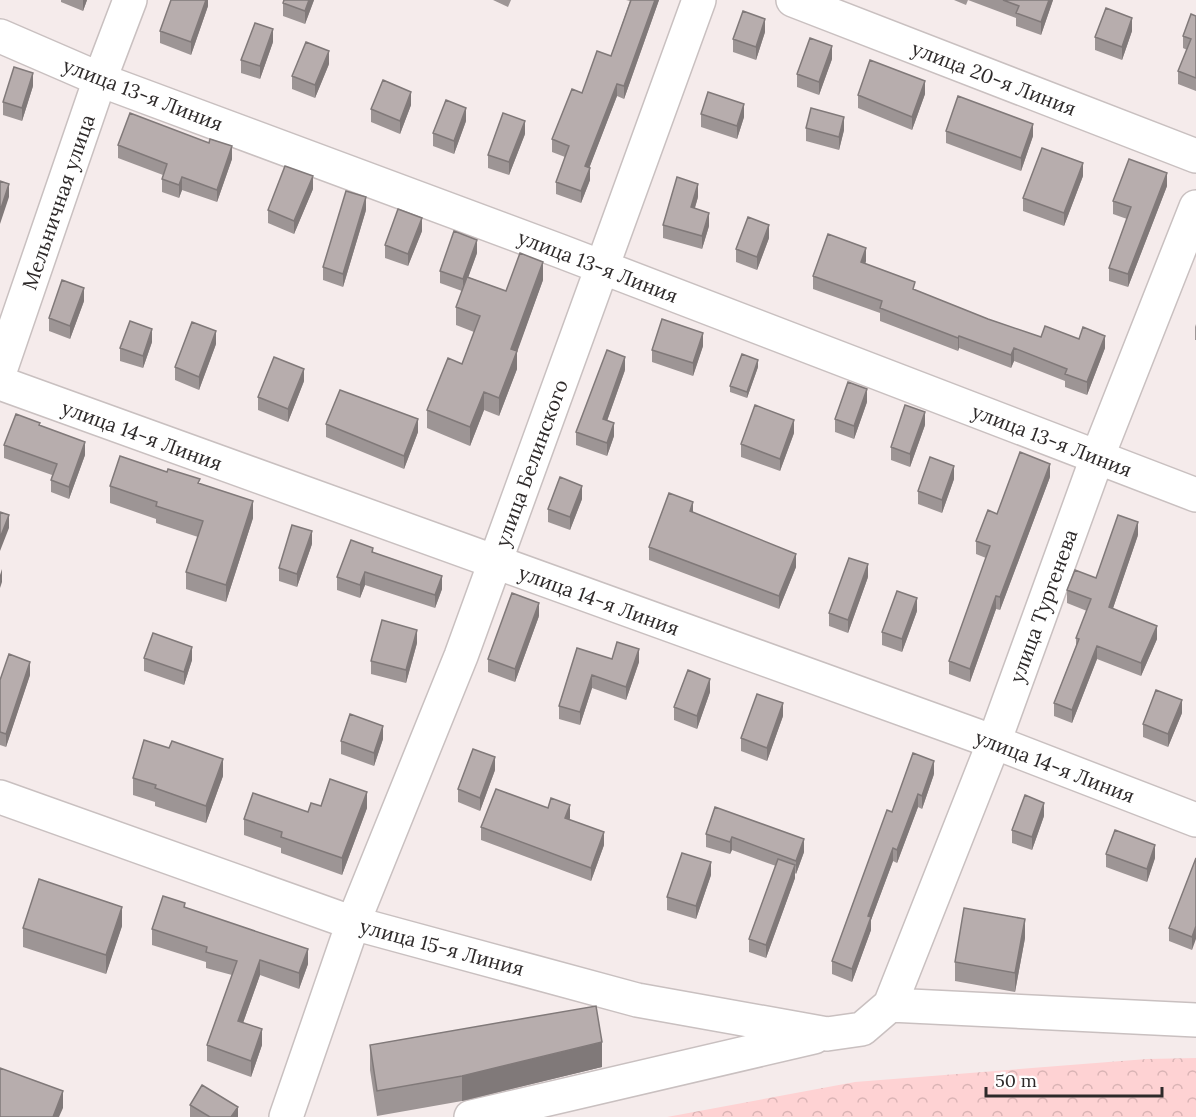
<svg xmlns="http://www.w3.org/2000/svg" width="1196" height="1117" viewBox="0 0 1196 1117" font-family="Lora,serif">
  <defs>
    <pattern id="forest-crowns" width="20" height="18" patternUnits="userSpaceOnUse" patternTransform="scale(1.5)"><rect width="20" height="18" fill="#fed2d3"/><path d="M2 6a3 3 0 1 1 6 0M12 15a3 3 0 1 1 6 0" fill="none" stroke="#dab4b5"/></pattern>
  </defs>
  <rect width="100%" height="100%" fill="#f5ebeb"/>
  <!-- forest -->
  <path fill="url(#forest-crowns)" d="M1196,1058V1117H667L855,1082L1147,1059Z"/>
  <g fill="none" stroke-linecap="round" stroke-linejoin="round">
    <!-- minor casing -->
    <g stroke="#c9c0c0" stroke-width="36">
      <path id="minor" d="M793,0L1196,156
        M0,36L111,84L560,251L1196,495
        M0,371L100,79L130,0
        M0,383L994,742L1196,820
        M0,797L353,923L637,1000L827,1034L862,1029L890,1005L994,742L1097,458L1196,207
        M890,1005L1196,1020
        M286,1117L353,923L461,656L699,0
        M471,1117L814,1037"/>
    </g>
    <!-- minor -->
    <use href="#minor" stroke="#fff" stroke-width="33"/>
  </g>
  <!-- wall -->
  <path fill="#9d9595" d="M61,0H87L83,11L61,2Z
    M208,0V6L191,55L160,43V31Z
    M284,0H314L305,24L283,16V3Z
    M493,0H511L508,7Z
    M626,0H659L624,99L617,96L589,168L590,180L581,203L556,194V182L565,157L552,152V139L582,93L611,56L630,1Z
    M954,0H1053L1041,35L1016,26V18L968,0L966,5Z
    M1196,16V91L1178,84V71L1187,50L1183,48V36Z
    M1132,31L1122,60L1095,50V37Z
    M765,32L756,60L733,52V39Z
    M273,42L260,79L241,73V60Z
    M832,59L819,95L797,87V74Z
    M329,64L315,98L292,89V76Z
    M33,86L22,121L3,115V102Z
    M925,94L912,130L858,108V95Z
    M411,105L400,134L371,122V109Z
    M701,114L744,117L737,139L701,127Z
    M466,121L454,154L433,146V133Z
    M806,128L844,130L839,150L806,141Z
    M946,131L1033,136L1021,171L946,143Z
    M525,134L509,175L488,168V155Z
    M118,145L232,159L217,202L182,190L179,198L162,192V179L163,175L118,158Z
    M1083,176L1064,226L1023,211V198Z
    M1167,186L1128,287L1109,281V268L1127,219L1113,214V201Z
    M313,189L294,234L268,223V210Z
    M698,197L695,208L709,226L702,249L663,238V225Z
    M366,210L343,287L323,280V267Z
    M422,231L408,266L385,258V245Z
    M769,238L757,270L736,262V249Z
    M477,253L468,277L506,291L543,280L517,351V369L499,416L484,410L470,446L427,428V410L462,364L474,332L456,325V307L462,291L440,283V271Z
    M866,261L865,264L915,290L988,319L1041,337L1105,348L1087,395L1065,387V381L1014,361L1011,368L959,348L958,351L880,321V313L813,289V276Z
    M84,301L70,339L49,331V318Z
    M1196,324V340H1195V327Z
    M152,342L143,368L120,361V348Z
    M216,344L199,390L175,380V367Z
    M703,346L693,376L652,362V350Z
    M758,367L747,398L730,392V386Z
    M625,370L607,421L614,436L607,456L576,445V432Z
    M304,381L288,422L258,410V397Z
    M867,402L854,439L835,432V419Z
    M326,424L418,432L404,469L326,437Z
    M40,425L85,455L69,499L51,492V480L52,475L4,458V445Z
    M925,425L910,467L891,460V447Z
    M794,433L780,471L741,457V444Z
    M1050,477L1000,610L996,609L970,682L949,674V661L986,558L976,554V541L997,514Z
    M954,479L942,513L918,504V491Z
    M200,484L253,518L226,602L186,589V572L198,537L156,523V519L110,503V486Z
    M582,499L570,530L548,522V509Z
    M693,513L796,567L779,609L649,560V547Z
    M1138,535L1113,608L1157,639L1141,676L1097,659L1072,723L1054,716V703L1076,646V638L1087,611L1067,603V590L1096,578Z
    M312,544L297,587L279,581V568Z
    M373,553L442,589L435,608L365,585L360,598L337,590V577Z
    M868,577L848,633L829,626V613Z
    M917,611L902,652L882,645V632Z
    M539,616L515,682L488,672V659Z
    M417,643L406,683L371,674V661Z
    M577,648L612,659L639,662L626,700L592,688L580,725L559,719V706Z
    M144,658L192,660L184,685L144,671Z
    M30,675L6,747L0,745V680Z
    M710,692L697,729L674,720V707Z
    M1182,713L1168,747L1143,737V724Z
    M783,716L767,761L741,751V738Z
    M383,739L374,766L341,754V741Z
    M495,770L480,811L458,802V789Z
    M934,774L922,809L918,807L897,863L893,861L871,920V930L852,982L832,974V961L892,812Z
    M223,776L206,823L155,806V802L133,795V778Z
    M321,806L367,808L342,875L281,853V848L244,835V819L308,812Z
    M715,807L804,852L796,874L795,873V878L766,958L749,952V939L776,866L732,850L730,854L706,847V834Z
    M1044,816L1032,850L1012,843V830Z
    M570,818L569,819L604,845L591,881L481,840V827Z
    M1106,854L1155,858L1147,882L1106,867Z
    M1196,858L1192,950L1169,941V928Z
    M711,875L696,919L667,910V897Z
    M185,908L308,964L299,989L260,975L243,1023L262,1045L251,1077L207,1061V1045L232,975L206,968V962L152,945V929Z
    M122,926L106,974L23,947V928Z
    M1025,938L1015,992L955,981V962Z
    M370,1045L602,1067L462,1101L377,1116L370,1070Z
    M190,1105L238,1117H190Z"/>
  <!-- shaded-wall -->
  <path fill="#807979" d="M83,0H87L83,11Z
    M206,0H208V6L191,55V42Z
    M309,0H314L305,24V11Z
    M655,0H659L624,99V86Z
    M1049,0H1053L1041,35V22Z
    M1132,18V31L1122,60V47Z
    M765,19V32L756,60V47Z
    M273,29V42L260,79V66Z
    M832,46V59L819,95V82Z
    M329,51V64L315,98V85Z
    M33,73V86L22,121V108Z
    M925,81V94L912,130V117Z
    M617,84V96L585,179V166Z
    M411,92V105L400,134V121Z
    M744,104V117L737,139V126Z
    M466,108V121L454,154V141Z
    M844,117V130L839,150V137Z
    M525,121V134L509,175V162Z
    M1033,124V136L1021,171V158Z
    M232,146V159L217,202V190Z
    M1083,163V176L1064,226V213Z
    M590,168V180L581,203V191Z
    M1167,173V186L1128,287V274Z
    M313,176V189L294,234V221Z
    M182,177V190L179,198V185Z
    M9,184V197L0,224V211Z
    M698,184V197L691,220V207Z
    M366,197V210L343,287V274Z
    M709,213V226L702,249V236Z
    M422,218V231L408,266V254Z
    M769,225V238L757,270V257Z
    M477,240V253L463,292V279Z
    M866,248V261L861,275V262Z
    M543,262V280L515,358L517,351V369L499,416V398L511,349Z
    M84,288V301L70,339V326Z
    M152,329V342L143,368V356Z
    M216,331V344L199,390V377Z
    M703,333V346L693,376V363Z
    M959,336V348L958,351V338Z
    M1105,336V348L1087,395V382Z
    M1014,348V361L1011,368V355Z
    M625,357V370L603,432V419Z
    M758,360V367L747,398V392Z
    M304,369V381L288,422V409Z
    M867,389V402L854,439V426Z
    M484,392V410L470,446V427Z
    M925,412V425L910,467V454Z
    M418,419V432L404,469V456Z
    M794,420V433L780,471V459Z
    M614,423V436L607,456V443Z
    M85,442V455L69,499V487Z
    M1050,464V477L1000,610V597Z
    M954,466V479L942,513V500Z
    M582,486V499L570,530V517Z
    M253,501V518L226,602V585Z
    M693,502V515L690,511Z
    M9,515V528L0,551V538Z
    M1138,522V535L1109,620V607Z
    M312,531V544L297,587V574Z
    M796,554V567L779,609V596Z
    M868,564V577L848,633V620Z
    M2,569V582L0,588V575Z
    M365,572V585L360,598V585Z
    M442,576V589L435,608V595Z
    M996,596V609L970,682V669Z
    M917,598V611L902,652V639Z
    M539,603V616L515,682V669Z
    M1157,626V639L1141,676V663Z
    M417,630V643L406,683V670Z
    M1097,646V659L1072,723V710Z
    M192,647V660L184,685V672Z
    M639,649V662L626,700V687Z
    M30,662V675L6,747V734Z
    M592,675V688L580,725V712Z
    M710,679V692L697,729V716Z
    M1182,700V713L1168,747V734Z
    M783,703V716L767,761V748Z
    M383,726V739L374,766V753Z
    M495,757V770L480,811V798Z
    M223,759V776L206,823V806Z
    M934,761V774L922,809V796Z
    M367,792V808L342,875V858Z
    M918,794V807L897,863V850Z
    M1044,803V816L1032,850V837Z
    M570,805V818L565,831V818Z
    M604,832V845L591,881V868Z
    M732,837V850L730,854V842Z
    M804,839V852L796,874V861Z
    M1155,845V858L1147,882V869Z
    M893,848V861L871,920V930L852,982V969L868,916Z
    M711,862V875L696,919V906Z
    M795,865V878L766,958V945Z
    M122,907V926L106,974V955Z
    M1025,919V938L1015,992V973Z
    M1196,926V939L1192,950V937Z
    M308,949V964L299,989V973Z
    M260,960V975L238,1037V1021Z
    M262,1029V1045L251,1077V1061Z
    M602,1042V1067L462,1101V1076Z
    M63,1091V1108L59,1117H53Z
    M238,1107V1117H231Z"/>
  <!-- building -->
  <path fill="#b7adad" stroke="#807979" stroke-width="1.5" d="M171,0H206L191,42L160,31Z
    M284,0H309L305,11L283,3Z
    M631,0H655L624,86L617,84L585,166L590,168L581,191L556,182L569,146L552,139L572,89L582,93L597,51L611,56Z
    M1003,0H1049L1041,22L1016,13L1019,6Z
    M1106,8L1132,18L1122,47L1095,37Z
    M743,11L765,19L756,47L733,39Z
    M1191,14L1196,16V78L1178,71L1191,39L1183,36Z
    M255,23L273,29L260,66L241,60Z
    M810,38L832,46L819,82L797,74Z
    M306,42L329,51L315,85L292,76Z
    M870,60L925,81L912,117L858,95Z
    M14,67L33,73L22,108L3,102Z
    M383,80L411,92L400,121L371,109Z
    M708,92L744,104L737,126L701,114Z
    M958,96L1033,124L1021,158L946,131Z
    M446,100L466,108L454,141L433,133Z
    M811,108L844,117L839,137L806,128Z
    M130,113L209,143L210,139L232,146L217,190L182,177L179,185L162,179L167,164L118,145Z
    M503,113L525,121L509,162L488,155Z
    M1042,148L1083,163L1064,213L1023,198Z
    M1129,159L1167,173L1128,274L1109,268L1131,207L1113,201Z
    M285,166L313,176L294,221L268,210Z
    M677,177L698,184L691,207L709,213L702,236L663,225Z
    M0,181L9,184L0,211Z
    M346,191L366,197L343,274L323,267Z
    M398,209L422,218L408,254L385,245Z
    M748,217L769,225L757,257L736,249Z
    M454,231L477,240L463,279L440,271Z
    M828,234L866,248L861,262L915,282L913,289L988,319L1041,337L1045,326L1079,339L1083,327L1105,336L1087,382L1065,374L1067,369L1014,348L1011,355L959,336L958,338L880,308L882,301L813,276Z
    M520,253L543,262L511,349L517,351L499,398L484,392L470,427L427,410L448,358L462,364L480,316L456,307L467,277L506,291Z
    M62,280L84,288L70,326L49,318Z
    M662,319L703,333L693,363L652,350Z
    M130,321L152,329L143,356L120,348Z
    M192,322L216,331L199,377L175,367Z
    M607,350L625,357L603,419L614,423L607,443L576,432Z
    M742,354L758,360L747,392L730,386Z
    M274,357L304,369L288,409L258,397Z
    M848,382L867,389L854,426L835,419Z
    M340,390L418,419L404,456L326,424Z
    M755,405L794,420L780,459L741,444Z
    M905,405L925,412L910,454L891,447Z
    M16,414L40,423L39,425L85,442L69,487L51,480L57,464L4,445Z
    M1020,452L1050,464L1000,597L996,596L970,669L949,661L990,546L976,541L988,510L997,514Z
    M120,456L167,472L168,469L200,479L198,483L253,501L226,585L186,572L203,521L156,506L157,502L110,486Z
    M930,457L954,466L942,500L918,491Z
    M560,477L582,486L570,517L548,509Z
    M669,493L693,502L690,511L796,554L779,596L649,547Z
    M0,512L9,515L0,538Z
    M1118,515L1138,522L1109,607L1157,626L1141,663L1097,646L1072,710L1054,703L1079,639L1076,638L1091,599L1067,590L1075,570L1096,578Z
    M292,525L312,531L297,574L279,568Z
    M351,540L373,548L372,552L442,576L435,595L365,572L360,585L337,577Z
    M849,558L868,564L848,620L829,613Z
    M897,591L917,598L902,639L882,632Z
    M512,593L539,603L515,669L488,659Z
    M382,620L417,630L406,670L371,661Z
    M153,633L192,647L184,672L144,658Z
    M617,642L639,649L626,687L592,675L580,712L559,706L577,648L612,659Z
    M9,654L30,662L6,734L0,732V680Z
    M688,670L710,679L697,716L674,707Z
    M1156,690L1182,700L1168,734L1143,724Z
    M757,694L783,703L767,748L741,738Z
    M350,714L383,726L374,753L341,741Z
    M144,740L169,748L172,741L223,759L206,806L155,788L156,785L133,778Z
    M473,749L495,757L480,798L458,789Z
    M913,753L934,761L922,796L918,794L897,850L893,848L868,916L871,917L852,969L832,961L887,810L892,812Z
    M330,779L367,792L342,858L281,837L282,832L244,819L253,793L308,812L311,803L321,806Z
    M496,789L548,808L551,798L570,805L565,818L604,832L591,868L481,827Z
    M1025,795L1044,803L1032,837L1012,830Z
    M715,807L804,839L796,861L732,837L730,842L706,834Z
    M1115,830L1155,845L1147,869L1106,854Z
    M682,853L711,862L696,906L667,897Z
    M1196,858V926L1192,937L1169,928Z
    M778,859L795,865L766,945L749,939Z
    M39,879L122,907L106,955L23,928Z
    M163,896L185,903L184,907L308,949L299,973L260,960L238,1021L262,1029L251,1061L207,1045L237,961L206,952L207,947L152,929Z
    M964,908L1025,919L1015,973L955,962Z
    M596,1006L602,1042L462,1076L377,1091L370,1045Z
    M0,1068L63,1091L53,1117H54H0Z
    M202,1085L238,1107L231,1117H210L190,1105Z"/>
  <g text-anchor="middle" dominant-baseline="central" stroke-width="5" stroke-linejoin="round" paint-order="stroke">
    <!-- street labels -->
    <g font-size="20" fill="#2e2a2a" stroke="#fff">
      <text transform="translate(994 78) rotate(21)">улица 20-я Линия</text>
      <text transform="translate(143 94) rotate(21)">улица 13-я Линия</text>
      <text transform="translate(58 202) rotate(-71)">Мельничная улица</text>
      <text transform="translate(598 266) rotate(21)">улица 13-я Линия</text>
      <text transform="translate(142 435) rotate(20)">улица 14-я Линия</text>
      <text transform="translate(1052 440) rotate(21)">улица 13-я Линия</text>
      <text transform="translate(531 463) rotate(-70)">улица Белинского</text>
      <text transform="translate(599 600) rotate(20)">улица 14-я Линия</text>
      <text transform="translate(1043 606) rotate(-70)">улица Тургенева</text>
      <text transform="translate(1055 766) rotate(21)">улица 14-я Линия</text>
      <text transform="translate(442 947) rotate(15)">улица 15-я Линия</text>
    </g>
  </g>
  <!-- scale -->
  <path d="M986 1087v9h176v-9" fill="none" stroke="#2e2a2a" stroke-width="3"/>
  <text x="995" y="1087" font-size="18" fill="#2e2a2a" stroke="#ffffff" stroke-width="4.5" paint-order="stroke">50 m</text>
</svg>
